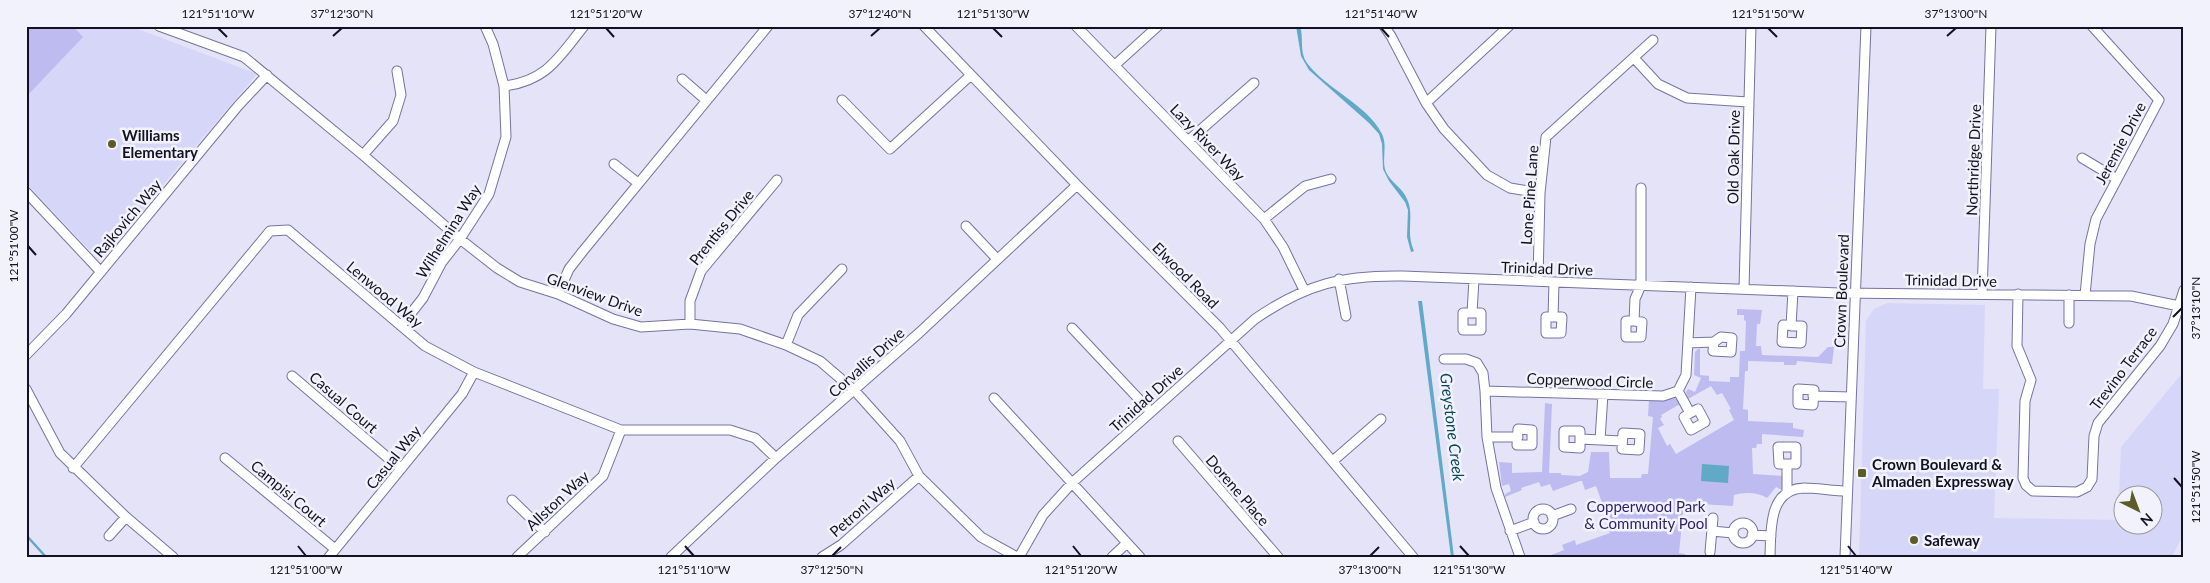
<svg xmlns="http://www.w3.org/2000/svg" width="2210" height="583" viewBox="0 0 2210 583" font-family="Lato,sans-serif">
  <rect width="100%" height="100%" fill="#e4e3f8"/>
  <!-- built -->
  <path fill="#d6d6f8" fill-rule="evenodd" d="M26,26H130L257,74L99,260L26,183Z
    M1887,303L1985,305L1983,389H1999L1994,518L2118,520L2121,447L2184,371V533L2172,557H1859L1866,321L1874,309ZM2122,496H2152V526H2122Z"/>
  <!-- green -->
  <path fill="#bdbbf0" d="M26,26H73L83,37L26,97Z
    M1737,309L1762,310L1760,324H1757L1756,346H1761L1762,355L1818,357L1828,347H1834L1832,364L1797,361L1796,365H1784V362L1748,361V371H1745L1743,409L1748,410V421L1793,423V428L1804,430L1803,437L1762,434V444H1757L1756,448H1752L1753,474L1783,476L1784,487L1782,490L1776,487L1767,498C1758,492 1744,492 1734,495L1733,506L1684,503L1679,553L1685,554V557H1546L1564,550L1562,545L1575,540L1576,545L1610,533L1607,523L1609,522L1596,486L1585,490L1582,481H1580L1553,491L1550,484L1541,487L1539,482L1521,488L1522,490L1505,497V494L1511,491L1509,484L1502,486L1499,462L1512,463V473L1542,472L1545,403L1552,404L1549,473H1561V475L1580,476L1588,472L1591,452H1609L1610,478H1641L1642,474H1648L1653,417L1648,416L1649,400L1675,398L1680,404L1661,415L1662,417L1660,419L1664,425L1658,428L1667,446L1670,444L1676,454L1734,420L1729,410L1731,409L1722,393L1717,395L1711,386L1688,399L1686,392L1688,389L1695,392L1701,378L1694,375L1695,352L1698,349H1700V375L1709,376V381L1730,382V377H1739L1740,351H1745L1746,321L1744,320V315H1737Z"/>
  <!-- water -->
  <path fill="#61a9c7" d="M1296,26H1300C1304,38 1299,52 1307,63C1326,89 1368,105 1382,134C1388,146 1381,160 1386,172C1391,183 1403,188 1407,199C1415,216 1405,231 1414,251L1411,252L1407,237L1408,210L1405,202L1389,181L1383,169L1382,144L1379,134L1369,123L1309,70L1301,56Z
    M1418,301H1422L1454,557H1451Z
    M1702,464L1729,466L1728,483L1701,481Z"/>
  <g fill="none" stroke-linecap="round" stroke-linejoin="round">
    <!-- stream -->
    <path stroke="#61a9c7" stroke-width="2.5" d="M26,535L46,557"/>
    <!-- street casing -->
    <g stroke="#7673a1" stroke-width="11">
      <path id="street" d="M159,26L244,57L363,155L460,239L497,268L520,282L558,294L613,319L641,327L690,324L740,329L786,345L820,361L855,391L900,441L919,476L981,537L1017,557
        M924,26L1077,185L1220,328L1413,557
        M1076,26L1264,219L1283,247L1304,290
        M1384,26L1391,36L1426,103L1444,129L1487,175L1510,188L1540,193
        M1634,58L1658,84L1687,98L1748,102
        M1115,65L1158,26
        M682,79L706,100
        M504,86C547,81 559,57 584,26
        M842,100L890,149L971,75
        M1426,103L1509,26
        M1188,141L1254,83
        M363,155L393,121L401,95L397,71
        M2082,158L2117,179
        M614,164L638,183
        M26,192L101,272
        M1264,219L1305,186L1331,179
        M966,226L997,259
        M1339,279L1346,316
        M1538,281L1540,193L1546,137L1653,40
        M1744,289L1751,26
        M558,294L569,269L583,251L768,26
        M1982,294L1991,26
        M2018,294L2017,346L2031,380L2025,401L2023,478L2026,485L2033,491L2077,492L2087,487L2092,479L2094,436L2098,423L2160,346L2173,324L2184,290
        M2069,295V323
        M2085,295L2090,244L2096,219L2159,100L2092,26
        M1463,313H1481V330H1463Z
        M1472,313L1474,279
        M1546,317H1562L1561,333H1546Z
        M1553,317L1554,282
        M1634,321H1626V337H1641L1642,322L1634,321L1635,299L1641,285V188
        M690,324V301L701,271L777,180
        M1783,325L1802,326L1801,343L1782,342Z
        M401,326L423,298L442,262L460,239L489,194L506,137L504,86L493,44L485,26
        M1791,326L1793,291
        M1072,328L1151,412
        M1688,343L1714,342L1721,337L1732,338L1731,352L1713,351L1714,342
        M786,345L798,315L842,269
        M26,355L66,314L238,106L267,75
        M1444,359H1466L1477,363L1483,373L1485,391
        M292,376L401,469
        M26,389L60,453L126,517L173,557
        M1798,389L1814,390L1813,405L1798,404Z
        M1678,391L1690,413L1684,417L1691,430L1705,422L1698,409L1690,413
        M1813,396L1851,397
        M994,398L1140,557
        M1518,429L1532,430V445H1517Z
        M1564,431H1580V448L1564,447Z
        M1623,433L1640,434L1639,450L1622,449Z
        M1487,437H1518
        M1580,439L1622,441
        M1600,440L1603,394
        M1178,441L1278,557
        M225,458L335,549
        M1334,460L1381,419
        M73,468L270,231L288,230L425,346L474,372L621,430H730L755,438L776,458
        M1787,492V464H1779L1778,447H1796V464H1787
        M512,500L545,532
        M1533 519a10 10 0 1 1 20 0a10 10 0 1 1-20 0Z
        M1552,516L1571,509
        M1733 533a10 10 0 1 1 20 0a10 10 0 1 1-20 0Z
        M1510,531L1534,522
        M1712,531L1733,533
        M1752,535L1771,536
        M109,536L126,517
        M1710,552L1713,518
        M329,557L462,394L474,372
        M517,557L603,476L621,430
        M671,557L776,458L919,333L1077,185
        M822,557L841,545L919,476
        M1019,557L1043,515L1073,482L1255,319C1306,284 1342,275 1403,276L1839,293L2131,296L2184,307
        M1112,557L1127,543
        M1520,557L1496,488L1487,437L1485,391L1663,396L1678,391L1686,375L1691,287
        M1770,557C1771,531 1768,489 1804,488C1818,488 1833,491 1847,491
        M1845,557L1866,26"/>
    </g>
    <!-- street -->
    <use href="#street" stroke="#fff" stroke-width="9"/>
  </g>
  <!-- ticks -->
  <path fill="none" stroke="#131122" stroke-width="2" d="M218,28L227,37M606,28L614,37M993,28L1002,37M1381,28L1389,37M1768,28L1777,37M333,36L342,28M871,36L880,28M1947,36L1956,28M28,246L36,255M2173,317L2182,308M2174,478L2182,487M298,546L306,556M685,546L694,556M1073,546L1081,556M1460,546L1469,556M1848,546L1856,556M832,556L841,547M1370,556L1379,547"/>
  <!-- markers -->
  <g fill="#5d5b27" stroke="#f2f2fc" stroke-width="2">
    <circle cx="112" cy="144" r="5"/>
    <rect x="1857" y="468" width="10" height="10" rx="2.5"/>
    <circle cx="1914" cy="540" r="5"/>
  </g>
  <g text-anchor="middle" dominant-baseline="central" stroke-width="5" stroke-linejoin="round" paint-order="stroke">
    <!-- poi labels -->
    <g font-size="15" font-weight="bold" fill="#131122" stroke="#f2f2fc" text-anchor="start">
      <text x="122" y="135">Williams<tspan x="122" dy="17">Elementary</tspan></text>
      <text x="1872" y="464">Crown Boulevard &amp;<tspan x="1872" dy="17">Almaden Expressway</tspan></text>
      <text x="1924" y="540">Safeway</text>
    </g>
    <!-- street labels -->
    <g font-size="15" fill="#131122" stroke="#f2f2fc">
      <text transform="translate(1208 142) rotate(46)">Lazy River Way</text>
      <text transform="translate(2120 143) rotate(-62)">Jeremie Drive</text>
      <text transform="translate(1733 157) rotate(-89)">Old Oak Drive</text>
      <text transform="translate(1973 160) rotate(-88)">Northridge Drive</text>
      <text transform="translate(1529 195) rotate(-86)">Lone Pine Lane</text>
      <text transform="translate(127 218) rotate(-50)">Rajkovich Way</text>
      <text transform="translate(721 227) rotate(-51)">Prentiss Drive</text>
      <text transform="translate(448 231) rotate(-58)">Wilhelmina Way</text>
      <text transform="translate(1547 268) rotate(2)">Trinidad Drive</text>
      <text transform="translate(1186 275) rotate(45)">Elwood Road</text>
      <text transform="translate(1951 280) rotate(1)">Trinidad Drive</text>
      <text transform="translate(1841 291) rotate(-88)">Crown Boulevard</text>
      <text transform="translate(385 294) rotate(40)">Lenwood Way</text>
      <text transform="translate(595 294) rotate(20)">Glenview Drive</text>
      <text transform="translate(866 362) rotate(-42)">Corvallis Drive</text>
      <text transform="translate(2123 368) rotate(-53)">Trevino Terrace</text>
      <text transform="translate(1590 380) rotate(2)">Copperwood Circle</text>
      <text transform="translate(1146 398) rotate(-42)">Trinidad Drive</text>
      <text transform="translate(344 402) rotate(41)">Casual Court</text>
      <text transform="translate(393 457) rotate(-51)">Casual Way</text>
      <text transform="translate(1238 490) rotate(49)">Dorene Place</text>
      <text transform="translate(289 493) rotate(40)">Campisi Court</text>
      <text transform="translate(557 500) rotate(-43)">Allston Way</text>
      <text transform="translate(862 507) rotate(-41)">Petroni Way</text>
    </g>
    <!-- park labels -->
    <g font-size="15" fill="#2d1f63" stroke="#f2f2fc">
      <text x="1646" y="506">Copperwood Park<tspan x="1646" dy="17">&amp; Community Pool</tspan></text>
    </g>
    <!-- water labels -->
    <g font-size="16" font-style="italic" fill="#08485d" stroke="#f2f2fc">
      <text transform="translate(1453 427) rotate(83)">Greystone Creek</text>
    </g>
  </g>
  <!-- border -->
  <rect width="2210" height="583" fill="none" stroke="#f2f2fc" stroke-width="55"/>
  <!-- north arrow -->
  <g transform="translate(2138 510) rotate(138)"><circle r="24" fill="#f2f2fc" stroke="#9998a5"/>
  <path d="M0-4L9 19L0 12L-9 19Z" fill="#5d5b27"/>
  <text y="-8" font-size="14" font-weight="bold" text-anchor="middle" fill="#131122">N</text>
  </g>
  <rect x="28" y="28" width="2154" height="528" fill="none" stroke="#131122" stroke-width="2"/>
  <g font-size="12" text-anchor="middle" fill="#131122">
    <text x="218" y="18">121°51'10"W</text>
    <text x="342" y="18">37°12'30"N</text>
    <text x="606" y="18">121°51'20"W</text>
    <text x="880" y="18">37°12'40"N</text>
    <text x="993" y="18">121°51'30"W</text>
    <text x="1381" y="18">121°51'40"W</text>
    <text x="1768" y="18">121°51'50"W</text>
    <text x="1956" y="18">37°13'00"N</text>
    <text transform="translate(14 246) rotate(-90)" y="4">121°51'00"W</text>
    <text transform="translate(2196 308) rotate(-90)" y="4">37°13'10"N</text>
    <text transform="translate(2196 487) rotate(-90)" y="4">121°51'50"W</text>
    <text x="306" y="574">121°51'00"W</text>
    <text x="694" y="574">121°51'10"W</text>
    <text x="832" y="574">37°12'50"N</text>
    <text x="1081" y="574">121°51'20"W</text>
    <text x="1370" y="574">37°13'00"N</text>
    <text x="1469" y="574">121°51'30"W</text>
    <text x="1856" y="574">121°51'40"W</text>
  </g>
</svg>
